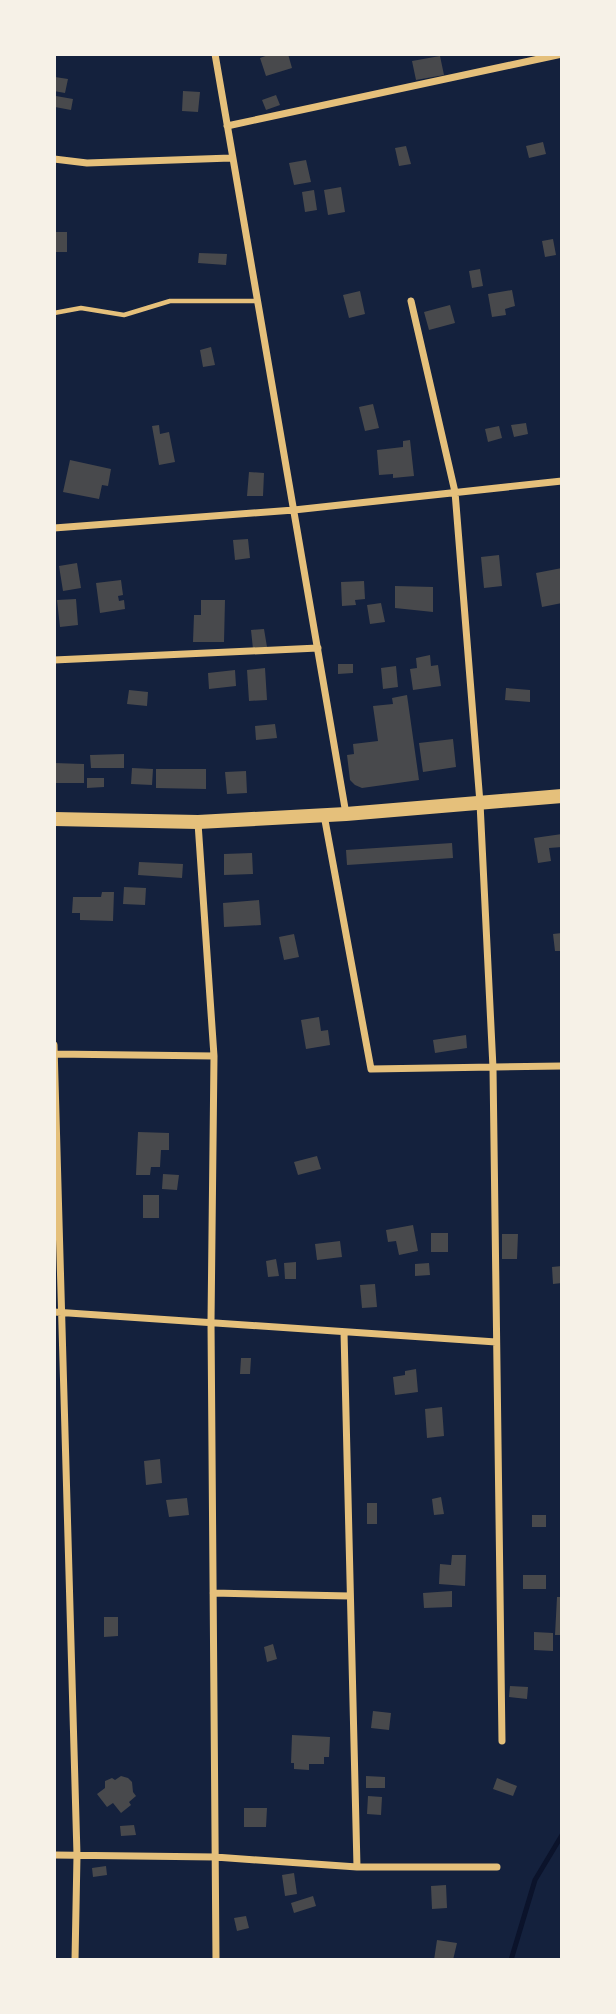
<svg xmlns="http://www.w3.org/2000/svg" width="616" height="2014" viewBox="0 0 616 2014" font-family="'Exo 2',sans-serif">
  <rect width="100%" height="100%" fill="#14213d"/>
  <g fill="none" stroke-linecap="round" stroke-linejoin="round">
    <!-- stream -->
    <path stroke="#0b132b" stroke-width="5" d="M511,1960L535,1880L562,1835"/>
  </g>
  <!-- building -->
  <path fill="#48494c" d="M271,54H288L292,68L266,76L260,58Z
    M440,56L444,75L416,80L412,61Z
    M55,77L68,79L65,93L54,91Z
    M183,91L200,92L198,112L182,111Z
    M276,95L280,105L266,110L262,100Z
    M56,96L73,99L71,110L55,107Z
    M543,142L546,154L529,158L526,146Z
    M406,146L411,164L399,166L395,148Z
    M306,160L311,182L294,185L289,163Z
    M341,187L345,212L328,215L324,190Z
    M314,190L317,210L305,212L302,192Z
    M55,232H67V252H55Z
    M553,239L556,255L545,257L542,241Z
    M199,253L227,254L226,265L198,263Z
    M480,269L483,286L472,288L469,271Z
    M512,290L515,306L505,309L506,315L492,317L488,294Z
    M360,291L365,314L349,318L343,295Z
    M450,305L455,323L429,330L424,312Z
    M211,347L215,365L203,367L200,350Z
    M373,404L379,428L365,431L359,407Z
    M526,423L528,434L514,437L511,425Z
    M159,425L160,434L169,432L175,462L159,465L152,426Z
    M499,426L502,438L488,442L485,429Z
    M410,440L414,476L393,478V474L379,475L377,450L403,447V441Z
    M70,460L111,469L108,486L102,485L99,499L63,492Z
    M249,472L264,473L263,496H247Z
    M248,539L250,558L235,560L233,540Z
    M499,555L502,586L484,588L481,557Z
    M77,563L81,588L63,591L59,566Z
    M562,568V603L542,607L536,573Z
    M121,580L123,595L118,596L119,601L124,600L125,609L100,613L96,583Z
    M364,581L365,599L355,600L356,605L342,606L341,582Z
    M395,586L433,587V612L395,608Z
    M76,599L78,625L60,627L57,600Z
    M201,600H225L224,642H193L194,615H201Z
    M381,603L385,622L370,624L367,605Z
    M264,629L267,647L253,649L251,630Z
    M430,655L431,666L438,665L441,686L413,690L410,669L417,668L416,658Z
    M338,664H353V673L338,674Z
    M396,666L398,687L383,689L381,668Z
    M265,668L267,700L249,701L247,670Z
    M235,670L236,686L209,689L208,673Z
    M506,688L530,690V702L505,700Z
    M129,690L148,692L147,706L127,704Z
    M407,695L419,780L362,788L355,785L350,780L347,755L354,754L353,744L378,741L373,706L393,704L392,698Z
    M275,724L277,738L256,740L255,726Z
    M453,739L456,767L423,772L419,743Z
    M124,754V768H91L90,755Z
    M54,763L84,764V783H54Z
    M132,768L153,769L152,785L131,784Z
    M156,769H206V789L156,788Z
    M246,771L247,793L227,794L225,772Z
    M87,778H104V787L87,788Z
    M562,834V847L549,848L551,861L538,863L534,838Z
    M452,843L453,858L347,865L346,850Z
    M252,853L253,874L224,875V854Z
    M139,862L183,864L182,878L138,875Z
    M124,887L146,888L145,905L123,904Z
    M102,892H114L113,921L80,920V913H72L73,897H101Z
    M259,900L261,925L224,927L223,903Z
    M562,933V951H555L553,934Z
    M294,934L299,957L284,960L279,937Z
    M319,1017L321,1031L328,1030L330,1045L306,1049L301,1020Z
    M466,1035L467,1048L435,1053L433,1040Z
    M138,1132L169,1133V1150H161L160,1167H151L150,1175H136Z
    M317,1156L321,1169L298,1175L294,1162Z
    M163,1174L179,1175L177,1190L162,1189Z
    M143,1195H159V1218H143Z
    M413,1225L418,1251L399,1255L396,1241L388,1242L386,1230Z
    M431,1233H448V1252H431Z
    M502,1234H518L517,1259H502Z
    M340,1241L342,1257L317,1260L315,1244Z
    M276,1259L279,1276L268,1277L266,1261Z
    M296,1262V1279H285L284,1263Z
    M429,1263L430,1275L415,1276V1264Z
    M562,1266V1283L553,1284L552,1267Z
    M375,1284L377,1307L362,1308L360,1285Z
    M241,1358H251L250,1374H240Z
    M416,1369L418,1392L395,1395L393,1377L405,1375V1371Z
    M442,1407L444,1436L427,1438L425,1409Z
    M160,1459L162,1483L146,1485L144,1461Z
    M441,1497L444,1514L434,1515L432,1499Z
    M187,1498L189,1515L169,1517L166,1500Z
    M367,1503H377V1524H367Z
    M532,1515H546V1527H532Z
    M452,1555H466L465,1586L439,1584L440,1564L451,1565Z
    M523,1575H546V1589H523Z
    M452,1591V1607L424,1608L423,1593Z
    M557,1597H562V1635H555Z
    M104,1617H118V1636L104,1637Z
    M534,1632L553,1633V1651L534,1650Z
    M273,1644L277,1659L267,1662L264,1647Z
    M510,1686L528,1687L527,1699L509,1697Z
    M373,1711L391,1713L389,1730L371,1728Z
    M292,1735L330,1737L329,1757H324V1764H309V1770L294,1769V1763H291Z
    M121,1776L128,1778L132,1782L133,1792L136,1796L129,1802L131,1805L121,1813L113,1803L107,1807L97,1794L105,1788V1781L112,1778L115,1780Z
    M366,1776L385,1777V1788H366Z
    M497,1778L517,1786L513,1796L493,1789Z
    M368,1796L382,1797L381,1815L367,1814Z
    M244,1808H267L266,1827H244Z
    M134,1825L136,1835L121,1836L120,1826Z
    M106,1866L107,1875L93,1877L92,1868Z
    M294,1873L297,1894L285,1896L282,1875Z
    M446,1885L447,1908L432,1909L431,1886Z
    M313,1896L316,1906L294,1913L291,1903Z
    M246,1916L249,1928L237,1931L234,1918Z
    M437,1940L457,1943L453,1960H434Z"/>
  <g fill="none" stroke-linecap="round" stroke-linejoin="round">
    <!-- service -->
    <path stroke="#e5c07b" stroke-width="4.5" d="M54,313L81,308L124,315L170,301H257"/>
    <!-- minor -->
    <path stroke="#e5c07b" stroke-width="7" d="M215,54L346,814
      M227,126L562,54
      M54,159L87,163L231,158
      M411,301L455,492L480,803L493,1068L502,1741
      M54,528L294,510L562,481
      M54,660L318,648
      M324,815L371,1069L562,1066
      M198,823L214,1056L211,1322L216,1960
      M54,1045L77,1855L75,1960
      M54,1054L214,1056
      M54,1312L496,1342
      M344,1332L357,1867
      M213,1593L350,1596
      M54,1855L215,1857L357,1867H497"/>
    <!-- primary -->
    <path stroke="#e5c07b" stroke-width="14" d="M54,819L198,822L346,814L562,796"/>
  </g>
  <!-- border -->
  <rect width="616" height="2014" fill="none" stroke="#f6f1e7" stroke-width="112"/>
</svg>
